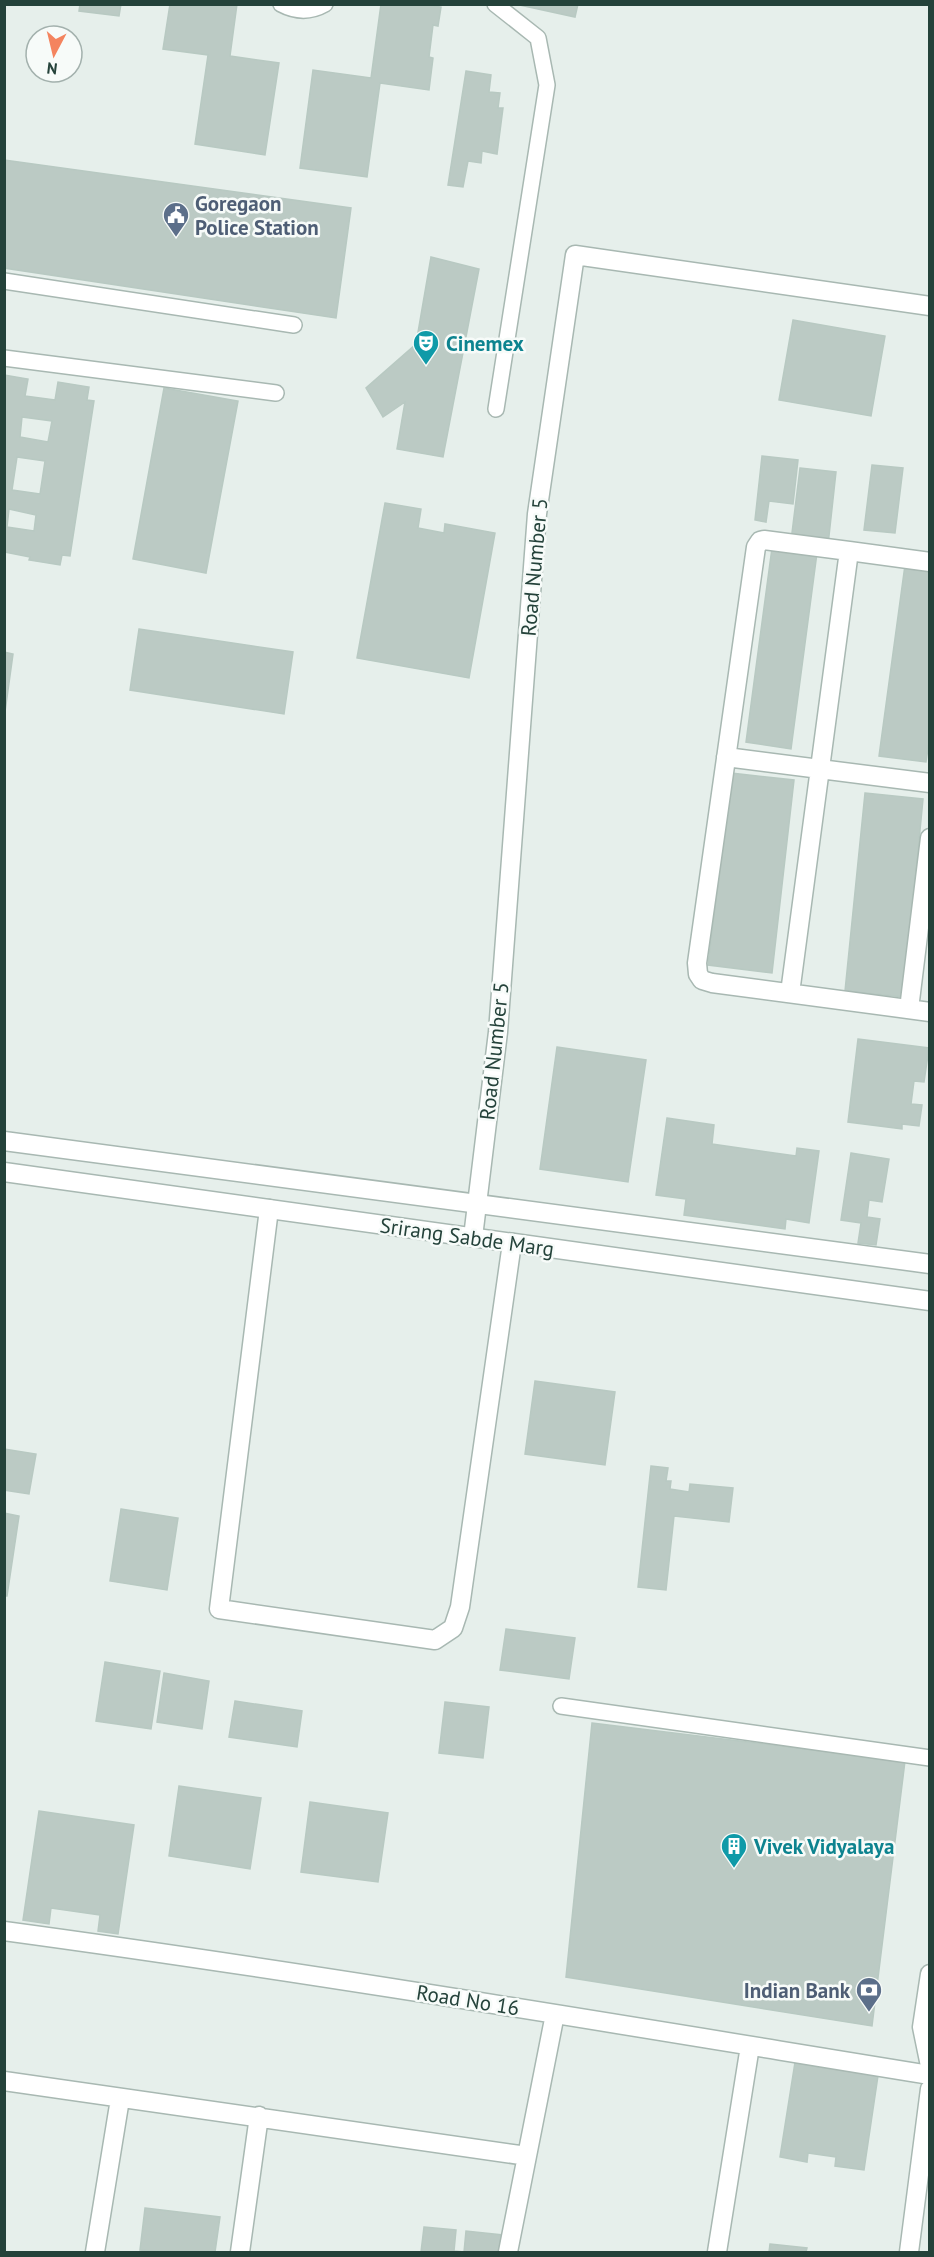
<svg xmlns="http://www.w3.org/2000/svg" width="934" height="2257" viewBox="0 0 934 2257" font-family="'PT Sans',sans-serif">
  <rect width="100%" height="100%" fill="#e6efeb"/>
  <!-- building -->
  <path fill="#bbcac4" stroke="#b8c9c2" stroke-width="1.5" fill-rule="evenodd" d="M80,4H121L119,16L79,11Z
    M170,4H237L230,56L279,63L265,155L195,144L208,55L163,49Z
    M381,4H423L441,7L438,26L433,25L429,57L433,58L429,90L380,83L367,177L300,168L313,70L371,78Z
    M515,4H578L575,17Z
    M466,71L491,75L489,92L500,93L498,108H503L497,154L482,151L481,163L468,161L463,187L448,185Z
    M4,160L351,208L336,318L4,268Z
    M431,257L479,269L443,457L397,449L405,402L383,417L366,388L416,344Z
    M793,320L885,336L871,416L779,400Z
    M4,375L28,379L25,396L55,400L58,382L89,387L87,400L94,401L70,556L62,555L60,565L29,560L30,557L4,552ZM22,417L52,421L48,442L20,437ZM17,457L45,461L40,494L12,490ZM9,509L36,515L34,531L7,527Z
    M164,388L238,401L206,573L133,559Z
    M762,456L798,460L793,504L769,501L766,522L755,520Z
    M872,465L903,468L895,533L864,530Z
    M800,468L836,472L828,545L791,541Z
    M385,503L421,509L418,528L444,533L445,524L495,533L469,678L357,658Z
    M772,548L817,553L791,749L746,742Z
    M905,565L930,568V735L926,762L879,756Z
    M139,629L293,652L284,714L130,690Z
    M4,652L13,654L4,719Z
    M731,773L794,780L772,973L708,965Z
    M865,793L923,799L904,997L845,991Z
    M858,1039L929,1048L924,1082L914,1081L911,1104L922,1105L919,1126L902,1124V1129L848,1122Z
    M557,1047L646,1060L628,1182L540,1169Z
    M667,1118L714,1125L712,1144L796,1156L797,1148L819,1151L809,1223L786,1219L785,1229L684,1215L686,1199L656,1195Z
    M851,1153L889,1159L882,1202L869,1200L867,1217L880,1219L876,1245L858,1243L861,1223L841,1220Z
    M535,1381L615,1392L605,1465L525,1454Z
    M4,1449L36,1454L29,1494L4,1490Z
    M651,1466L668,1468L666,1481H671L670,1489L689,1492L690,1484L733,1488L729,1522L674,1516L666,1590L638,1587Z
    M121,1509L178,1518L167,1590L110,1581Z
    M4,1513L19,1516L7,1596H4Z
    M506,1629L575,1638L569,1679L500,1670Z
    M105,1662L160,1671L151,1729L96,1721Z
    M164,1673L209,1681L202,1729L157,1722Z
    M235,1701L302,1711L297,1747L229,1737Z
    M445,1702L489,1707L483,1758L439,1753Z
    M592,1723L905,1761L872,2026L566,1977Z
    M179,1786L261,1798L250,1869L169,1856Z
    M310,1802L388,1813L378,1882L301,1872Z
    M39,1811L134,1825L118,1934L98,1931L100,1915L51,1908L49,1924L23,1920Z
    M796,2056L879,2069L864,2170L835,2166L836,2157L808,2153L807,2162L780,2157Z
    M145,2208L220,2217L215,2252H161L140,2250Z
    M424,2227L456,2230L454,2251L464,2252L466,2231L503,2235L502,2252H421Z
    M770,2244L807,2248L806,2252H769Z"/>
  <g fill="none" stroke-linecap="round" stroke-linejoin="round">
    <!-- service casing -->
    <g stroke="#a8b8b2" stroke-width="18">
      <path id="service" d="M281,4C296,12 311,12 325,4
        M495,4L538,38L547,85L496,409
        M4,281L294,325
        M4,358L276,393
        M561,1706L930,1758"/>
    </g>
    <!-- minor casing -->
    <g stroke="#a8b8b2" stroke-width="21">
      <path id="minor" d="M849,551L764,540L760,541L756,547L697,963L698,974L702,980L712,983L930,1012
        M726,757L930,783
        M790,993L849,551L930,562
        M909,1009L930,838
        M269,1209L219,1609L435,1640L453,1628L460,1607L512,1243
        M473,1237L498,1032L537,514L575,255L930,306
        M4,1931C314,1973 622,2025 930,2075
        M4,2081L527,2156L555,2014
        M95,2252L120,2099
        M240,2252L259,2116
        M508,2252L527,2156
        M717,2252L750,2046
        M909,2252L930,2089"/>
    </g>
    <!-- tertiary casing -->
    <g stroke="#a8b8b2" stroke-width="21">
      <path id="tertiary" d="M4,1141L930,1264
        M4,1172L930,1301
        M930,1974L922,2027L930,2066"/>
    </g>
    <!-- service -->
    <use href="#service" stroke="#fff" stroke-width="15"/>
    <!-- minor -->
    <use href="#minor" stroke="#fff" stroke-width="18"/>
    <!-- tertiary -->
    <use href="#tertiary" stroke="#fff" stroke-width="18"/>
  </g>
  <!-- icons -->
  <defs>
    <g id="civic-pin" transform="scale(1.35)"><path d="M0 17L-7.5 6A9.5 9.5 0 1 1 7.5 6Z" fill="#5c6f8a" stroke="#f7fbf9"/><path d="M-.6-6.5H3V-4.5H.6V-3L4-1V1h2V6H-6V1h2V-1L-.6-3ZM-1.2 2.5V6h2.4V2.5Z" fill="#fff"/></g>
    <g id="theatre-pin" transform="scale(1.35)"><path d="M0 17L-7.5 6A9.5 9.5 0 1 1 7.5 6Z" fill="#0f9aa8" stroke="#f7fbf9"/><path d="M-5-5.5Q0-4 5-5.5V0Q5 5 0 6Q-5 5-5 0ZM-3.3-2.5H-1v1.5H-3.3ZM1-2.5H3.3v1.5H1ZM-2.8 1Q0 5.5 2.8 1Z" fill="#fff"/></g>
    <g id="building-pin" transform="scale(1.35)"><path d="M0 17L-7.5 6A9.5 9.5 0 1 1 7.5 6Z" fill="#0f9aa8" stroke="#f7fbf9"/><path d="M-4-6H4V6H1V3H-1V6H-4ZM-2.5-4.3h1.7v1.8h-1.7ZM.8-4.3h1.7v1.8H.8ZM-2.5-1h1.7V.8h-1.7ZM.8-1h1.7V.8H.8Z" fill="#fff"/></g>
    <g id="bank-pin" transform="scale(1.35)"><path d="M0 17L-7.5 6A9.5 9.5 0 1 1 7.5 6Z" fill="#5c6f8a" stroke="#f7fbf9"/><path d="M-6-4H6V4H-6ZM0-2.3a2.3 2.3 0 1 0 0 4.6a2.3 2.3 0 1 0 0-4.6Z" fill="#fff"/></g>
  </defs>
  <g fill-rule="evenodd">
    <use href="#civic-pin" x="176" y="215"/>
    <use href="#theatre-pin" x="426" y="343"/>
    <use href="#building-pin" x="734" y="1846"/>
    <use href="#bank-pin" x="869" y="1990"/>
  </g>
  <g text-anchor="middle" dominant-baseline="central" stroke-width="5" stroke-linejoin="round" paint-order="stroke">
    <!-- service labels -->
    <g font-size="21" font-weight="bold" fill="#4e5e75" stroke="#f7fbf9" text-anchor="start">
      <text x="195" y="203">Goregaon<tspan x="195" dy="24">Police Station</tspan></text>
      <text x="850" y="1990" text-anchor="end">Indian Bank</text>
    </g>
    <!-- culture labels -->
    <g font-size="21" font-weight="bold" fill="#0d838f" stroke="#f7fbf9" text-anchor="start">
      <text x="446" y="343">Cinemex</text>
      <text x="754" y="1846">Vivek Vidyalaya</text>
    </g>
    <!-- street labels -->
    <g font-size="21" fill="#24423a" stroke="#f7fbf9">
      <text transform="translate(534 567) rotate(-85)">Road Number 5</text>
      <text transform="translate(494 1051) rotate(-84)">Road Number 5</text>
      <text transform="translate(467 1237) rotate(8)">Srirang Sabde Marg</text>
      <text transform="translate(468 2000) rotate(9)">Road No 16</text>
    </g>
  </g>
  <!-- border -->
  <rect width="934" height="2257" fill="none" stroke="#24423a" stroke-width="12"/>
  <!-- north arrow -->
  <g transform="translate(54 54) rotate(187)"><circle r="28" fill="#f7fbf9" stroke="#a3b1ad" stroke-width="1.5"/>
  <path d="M0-4.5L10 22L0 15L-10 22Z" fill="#f4845f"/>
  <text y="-9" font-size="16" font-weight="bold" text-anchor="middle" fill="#24423a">N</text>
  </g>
</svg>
